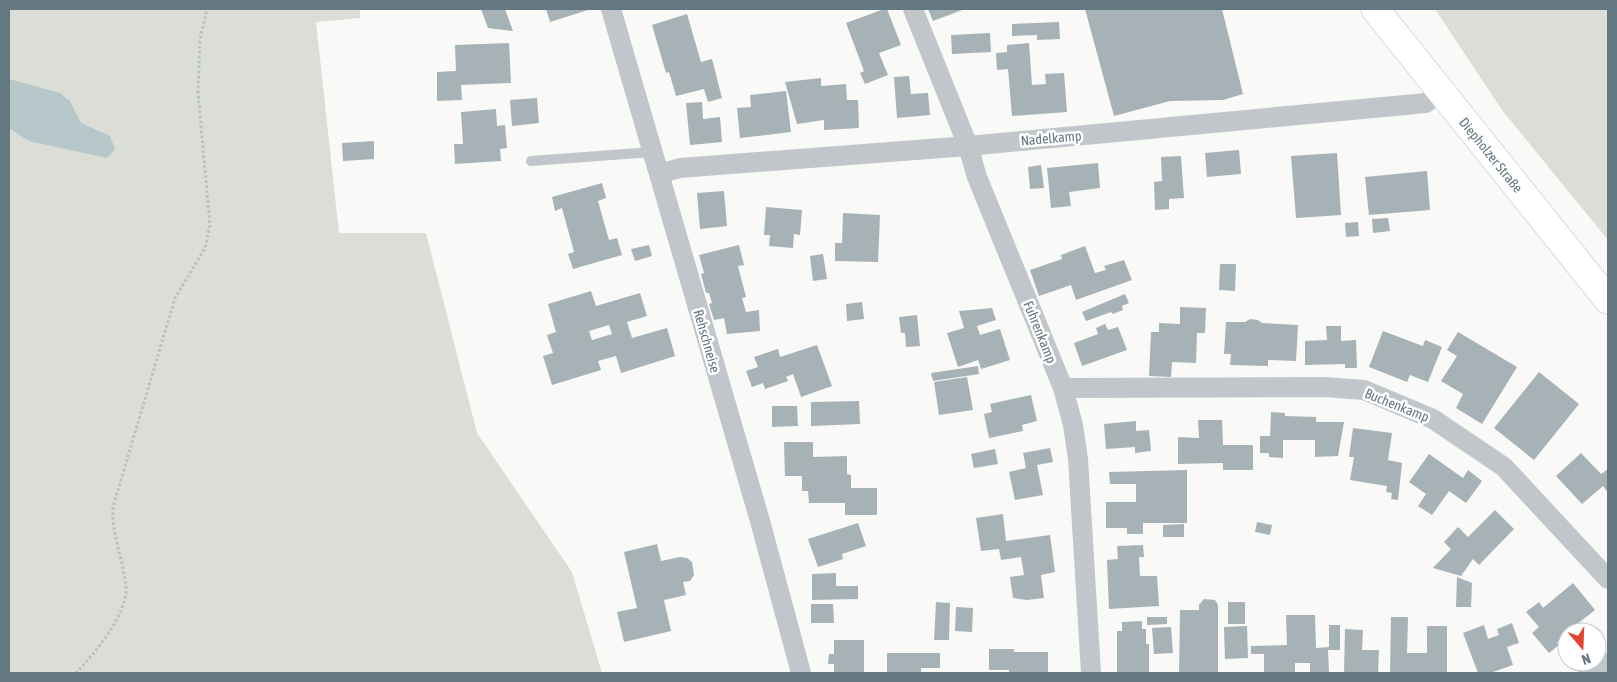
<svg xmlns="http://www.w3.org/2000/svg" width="1617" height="682" viewBox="0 0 1617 682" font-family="'Asap Condensed',sans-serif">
  <rect width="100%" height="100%" fill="#f9f9f7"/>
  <!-- green -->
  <path fill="#daded6" d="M9,9H360V18L316,22L339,233H426L477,433L572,572L602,673H9Z
    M1435,9H1608V240L1502,110Z"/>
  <!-- water -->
  <path fill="#b7c6c8" d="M9,79L60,93L70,101L81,123L110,136L115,149L107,158L29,141L9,128Z"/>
  <!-- building -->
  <path fill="#a7b2b6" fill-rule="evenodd" d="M481,9H505L513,31L488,28Z
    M546,9H588V10L550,22Z
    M884,9H887L901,45L879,53L888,75L865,84L860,73L864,71L846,23Z
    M928,9H965L933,21Z
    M1085,9H1222L1243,94L1223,100L1170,101L1114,116Z
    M687,14L701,62L712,59L722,98L708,102L704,89L676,96L669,72L666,73L652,25Z
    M1059,22L1060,39L1037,40V35L1012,36V24Z
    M990,33L991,52L952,54L951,35Z
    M509,43L511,83L461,85L462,100L437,101V72L456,71L455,45Z
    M1029,43L1032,85L1046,84L1045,74L1064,73L1067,112L1012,116L1008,69L997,70L996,53L1007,52V45Z
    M909,76L911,94L928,93L930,115L897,118L894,77Z
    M821,78V86L846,84L847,100H858L859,128L824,130V120L797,124L785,82Z
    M786,91L791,132L740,138L737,108L751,107L750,95Z
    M537,98L539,123L512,126L510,100Z
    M702,102L703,119L720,117L722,142L690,145L686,103Z
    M496,109L497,126L505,125L507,148L500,149L501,161L455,164L454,144H463L461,112Z
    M374,141V159L343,161L342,143Z
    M1239,150L1241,174L1207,177L1205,153Z
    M1337,153L1341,215L1296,218L1291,156Z
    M1181,156L1184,198L1169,199V209L1155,210L1154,182L1162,181L1161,157Z
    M1098,163L1100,188L1069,192L1071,206L1051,208L1047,168Z
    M1041,165L1044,188L1030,189L1028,167Z
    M1427,171L1430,210L1369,215L1365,177Z
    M602,183L606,198L598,201L609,240L617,238L622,255L573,269L568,254L574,252L562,208L555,211L552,197Z
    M724,191L727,226L700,229L697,193Z
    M766,207L802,210L800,235L794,234L793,248L769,246L770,235H764Z
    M843,213L880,215L878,262L835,261V243H842Z
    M1388,218L1390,231L1373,233L1372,219Z
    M1358,222L1359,236L1346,237L1345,223Z
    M649,245L652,256L635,261L631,249Z
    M739,245L744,265L738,266L746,297L742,298L746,312L759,310L760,331L727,334L724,318L714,320L709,304L712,303L709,293H706L701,274L704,273L699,255Z
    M1085,246L1095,273L1106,270L1104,266L1124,260L1132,280L1076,300L1071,285L1039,296L1030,270L1062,259L1061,255Z
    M823,254L827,279L813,281L810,256Z
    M1220,264H1236L1235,291L1219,290Z
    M591,291L596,306L640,293L647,316L627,322L632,338L667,328L675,356L621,373L616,356L598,361L601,370L552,385L543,356L553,353L547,335L556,332L548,304ZM609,325L612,334L592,340L589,331Z
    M1125,294L1129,303L1122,306L1123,310L1113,314L1111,312L1086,321L1082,312Z
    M862,302L864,319L847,321L846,304Z
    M1180,307L1206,308L1205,333H1197L1196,363L1172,362L1171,377L1149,376L1151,332H1159V323L1180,324Z
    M992,308L996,320L977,326L980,335L1000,329L1010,360L981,369L978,360L958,367L947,333L964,328L959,311Z
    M917,315L920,346L906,347L905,333H901L899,317Z
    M1250,319L1258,320L1262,323L1298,325L1296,361L1268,360V366L1230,365L1231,354H1224L1226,322H1245Z
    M1105,324L1108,330L1118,327L1127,350L1082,366L1074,343L1098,334L1096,328Z
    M1326,326H1341V341L1356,340L1357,368H1345V364L1305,365V341L1327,340Z
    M1383,331L1423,346L1425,340L1442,347L1428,382L1410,375L1407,382L1369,367Z
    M1458,332L1517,367L1482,424L1456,408L1463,394L1441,381L1457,356L1447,350Z
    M817,345L832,386L801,397L793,374L786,377L788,381L765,389L763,383L752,387L746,371L758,367L754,357L778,349L780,357Z
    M978,366L979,374L933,381L931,373Z
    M1539,372L1579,404L1534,460L1494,428Z
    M967,377L973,410L939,415L934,382Z
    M1031,395L1037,421L1022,425L1023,431L989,438L984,414L992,412L990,404Z
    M859,401L860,424L811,426V402Z
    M772,406H797L798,426L772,427Z
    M1271,412L1285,413V416L1316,417V422H1344L1338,456L1315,457V440H1283V458L1269,457V453H1260V436H1270Z
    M1198,420H1222L1223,445H1253V470H1223V463L1178,464V437L1199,438Z
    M1136,421V431L1149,430L1151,451L1135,453V447L1106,449L1104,424Z
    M1353,428L1392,433L1388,460L1402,463L1398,500L1391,499L1392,493L1386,492L1387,486L1350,480L1354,457H1349Z
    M784,442H813V457L847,456V474L851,475V488H877V515H845V503H809L808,491H802V476H785Z
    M1050,448L1053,462L1037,465L1043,495L1015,500L1009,472L1026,468L1023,453Z
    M995,449L998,464L974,468L971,454Z
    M1581,453L1601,474L1608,469V493L1603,486L1582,504L1556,476Z
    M1429,454L1463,478L1468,470L1482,481L1466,503L1449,491L1432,515L1418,506L1426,494L1409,482Z
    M1187,470V523H1143V534H1127V528H1106V502H1136V484H1110L1109,472Z
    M1495,510L1514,529L1479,565L1473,559L1461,576L1433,568L1451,549L1444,542L1458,527L1468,537Z
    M1003,514L1006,541L1050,535L1055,572L1041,575L1044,598L1027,600L1013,598L1010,577L1024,575L1021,557L1001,560L999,549L981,551L976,518Z
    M1257,522L1272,525L1270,535L1255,532Z
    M858,523L866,546L842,554L843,559L818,567L808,539Z
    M1184,524V537H1163V525Z
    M657,544L661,561L680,557L687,558L692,562L694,575L690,581L683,582L686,595L664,600L671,631L624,642L617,612L637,608L624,552Z
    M1143,545L1144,557H1139L1140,576H1157L1159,606L1109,609L1107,560L1118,559L1117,546Z
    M836,573V586H858V599L812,600V574Z
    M1457,577L1472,583L1471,607H1456Z
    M1573,583L1595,610L1567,632L1557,643L1559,645L1549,653L1532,633L1539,627L1526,612L1539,602L1543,608Z
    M1204,599L1215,600L1218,605V673H1179L1180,610H1199V605Z
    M936,602L950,603L949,640H934Z
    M1228,602H1245V624H1228Z
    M811,604H833L834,623H811Z
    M956,607L973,608L972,632L955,631Z
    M1286,615H1315L1316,648L1329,647V625H1340V650H1328L1329,673H1310V663H1295V673H1264V654H1251V646L1287,645Z
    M1147,617H1167V624L1147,625Z
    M1391,617H1408L1407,653H1427V626H1447V673H1390Z
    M1142,621V629H1146V644H1149V673H1117V631H1122V622Z
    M1512,623L1519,643L1507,647L1513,665L1490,673H1478L1463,633L1484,625L1488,639L1499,635L1497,629Z
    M1247,626L1248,658L1225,659L1224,627Z
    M1171,627L1173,653L1154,654L1152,628Z
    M1345,629L1363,630L1362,650H1379L1378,673H1344Z
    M834,640H864V673H834V664H828L829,654H834Z
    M989,649H1014V652H1048V673H1009V670H989Z
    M887,653H940V668H921V673H887Z"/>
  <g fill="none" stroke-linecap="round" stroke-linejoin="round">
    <!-- secondary casing -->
    <g stroke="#b2babd" stroke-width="29">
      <path id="secondary" d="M1375,9L1608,300"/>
    </g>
    <!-- path -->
    <path stroke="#babfc1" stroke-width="3" stroke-dasharray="2.5 2.5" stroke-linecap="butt" d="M76,673C93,656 128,613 126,588C124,560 111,535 113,507L175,298L205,248L210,225L198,92L200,40L207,9"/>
    <!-- service -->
    <path stroke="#c0c6c9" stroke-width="10" d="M531,161L652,152"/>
    <!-- minor -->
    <path stroke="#c0c6c9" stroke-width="20" d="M611,9L760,521L801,673
      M913,9L968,146L977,177L1063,388L1073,425L1078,459L1091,673
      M659,174L680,168L968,146L1426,103L1440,92
      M1063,388L1324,387L1364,390L1433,419L1504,467L1608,579
      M1588,673L1608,663"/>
    <!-- secondary -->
    <use href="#secondary" stroke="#fff" stroke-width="28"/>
  </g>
  <g text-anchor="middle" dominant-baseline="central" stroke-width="5" stroke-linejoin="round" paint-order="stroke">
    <!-- street labels -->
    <g font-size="14" fill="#647881" stroke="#fff">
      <text transform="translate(1051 138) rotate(-5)">Nadelkamp</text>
      <text transform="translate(1491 155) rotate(51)">Diepholzer Straße</text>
      <text transform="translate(1040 332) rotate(68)">Fuhrenkamp</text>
      <text transform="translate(707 341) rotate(74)">Rehschneise</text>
      <text transform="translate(1397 405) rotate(22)">Buchenkamp</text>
    </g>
  </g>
  <!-- border -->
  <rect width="1617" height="682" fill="none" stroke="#647881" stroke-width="20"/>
  <!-- north arrow -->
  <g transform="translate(1582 647) rotate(161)"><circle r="24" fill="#ffffff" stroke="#c1c9cd"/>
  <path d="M0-4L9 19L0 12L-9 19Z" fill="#e2442e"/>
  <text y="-8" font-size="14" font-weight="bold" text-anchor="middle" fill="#647881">N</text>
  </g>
</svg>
